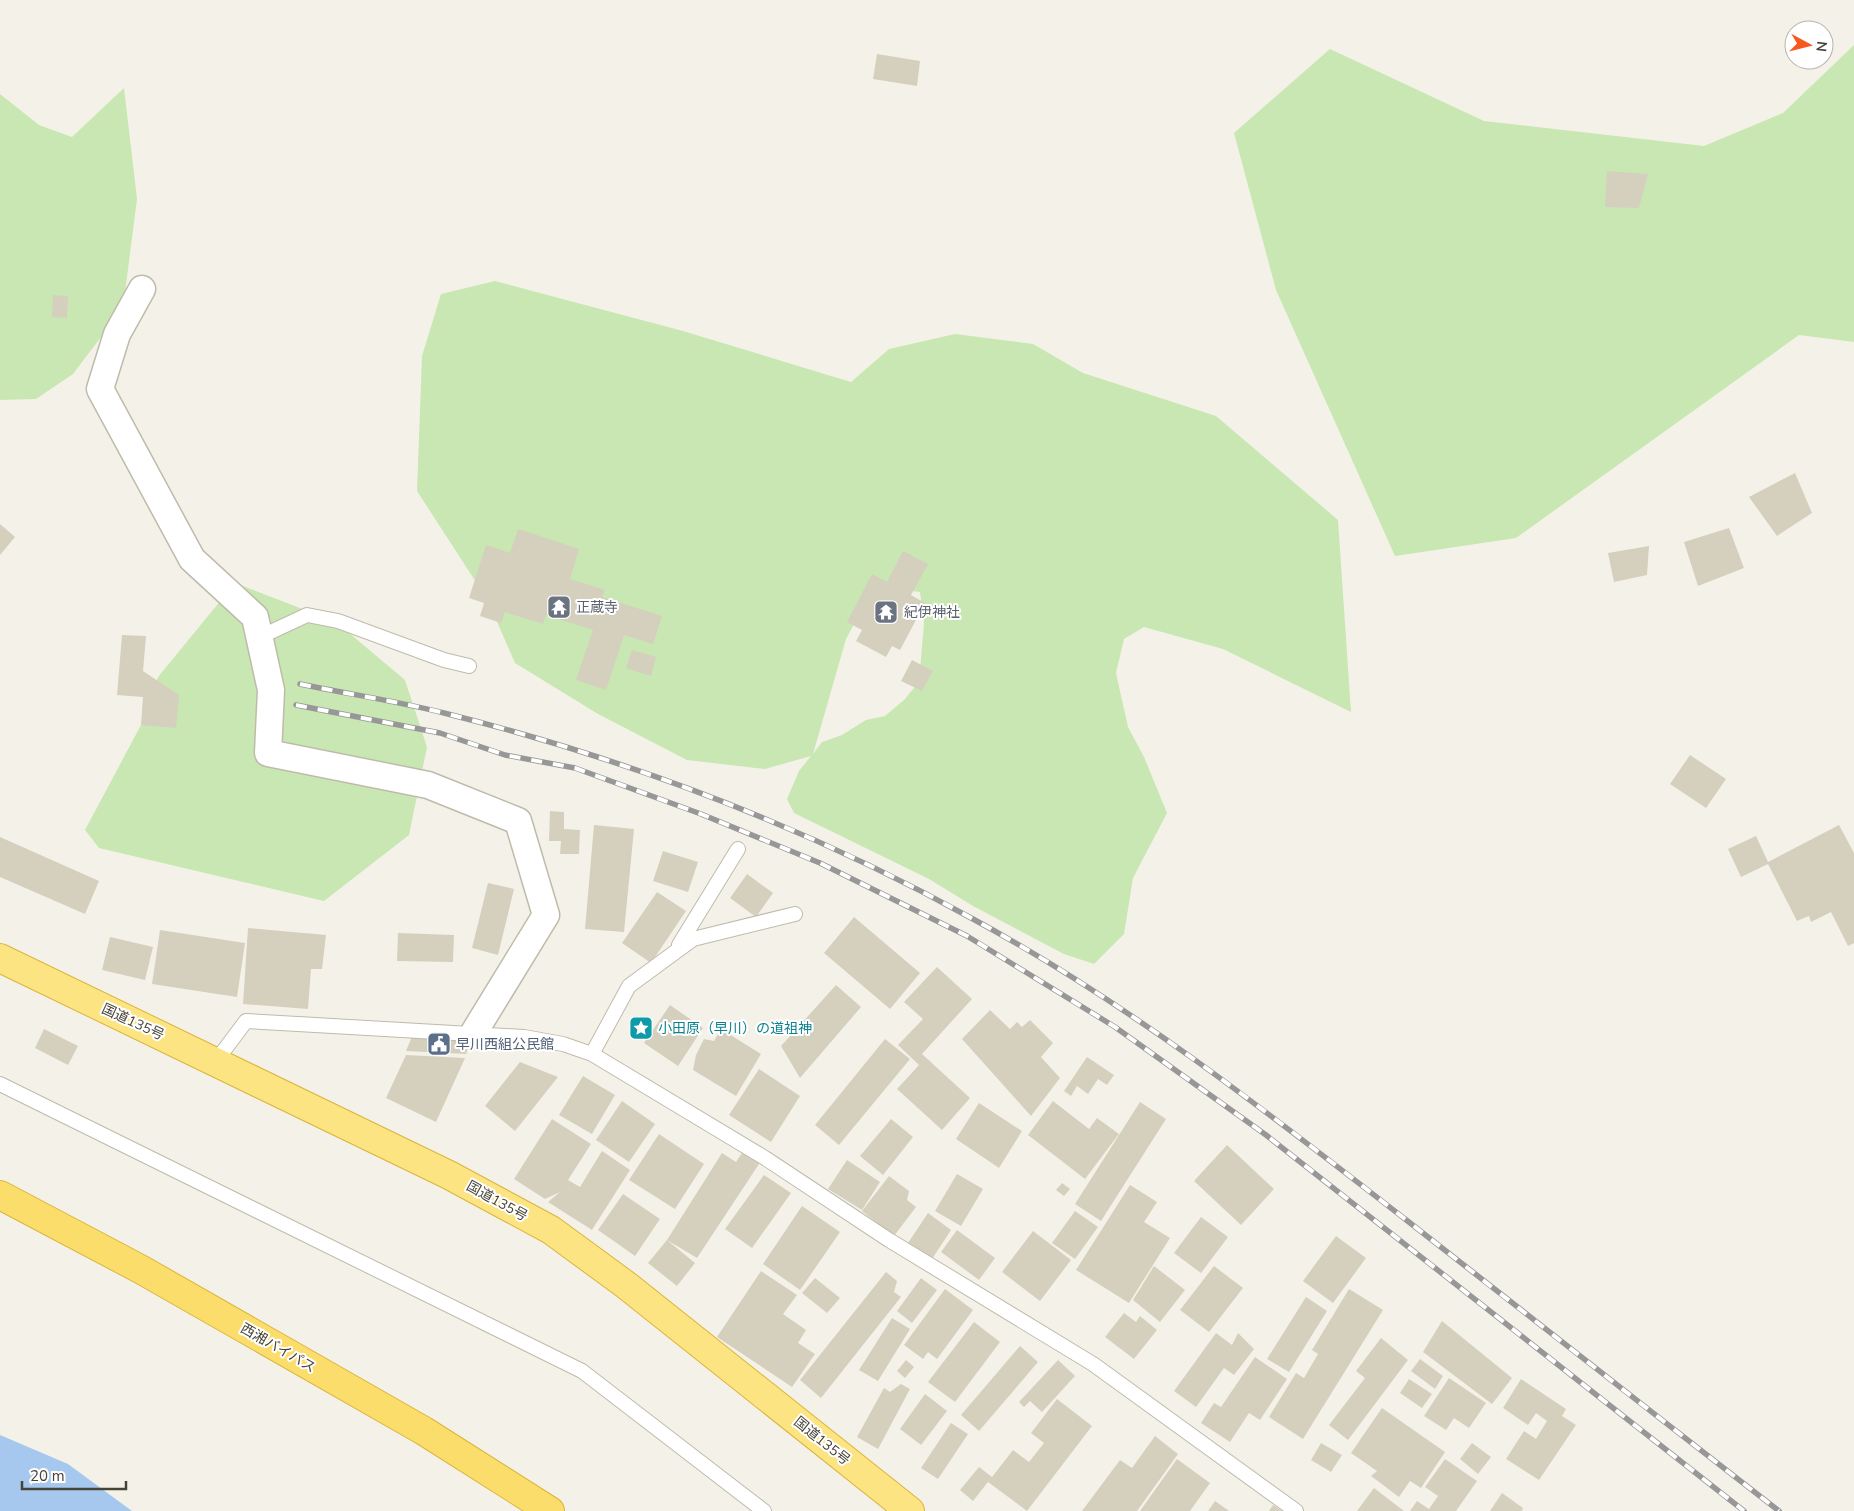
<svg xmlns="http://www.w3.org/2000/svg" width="1854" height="1511" viewBox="0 0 1854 1511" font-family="'Nunito Sans','Noto Sans JP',sans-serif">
  <rect width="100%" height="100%" fill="#f4f2e8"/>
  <!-- green -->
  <path fill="#c8e7b2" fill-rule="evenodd" d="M1854,45V342L1799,335L1516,538L1395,556L1276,290L1234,133L1330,49L1484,121L1704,146L1783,113Z
    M124,88L137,199L123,308L73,374L36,399L0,400V94L39,125L72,137Z
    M495,281L683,331L851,382L889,349L955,334L1033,344L1083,373L1216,416L1338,520L1351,712L1223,649L1144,627L1124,639L1116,673L1128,727L1144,757L1167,813L1133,878L1124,934L1094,964L1064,954L973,906L929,879L794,813L787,799L799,771L811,756L765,769L687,760L598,714L515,663L487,599L417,491L422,356L441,294ZM890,588L920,592L924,623L919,682L904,700L885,716L866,720L842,735L822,742L813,754L846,639L865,604Z
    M235,583L336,622L405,680L427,747L409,835L324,901L99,848L85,830L141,725L158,677Z"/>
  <!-- water -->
  <path fill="#a6c8ef" d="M0,1435L68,1464L132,1511H0Z"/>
  <!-- building -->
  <path fill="#d5cfbe" d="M877,54L920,61L917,86L873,79Z
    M1607,171L1648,174L1639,208L1605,207Z
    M53,295L68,296L67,318L52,317Z
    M1795,473L1812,513L1777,536L1749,497Z
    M0,524L15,537L0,555Z
    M1729,528L1744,568L1698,586L1684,542Z
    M518,529L579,549L570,579L605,590L602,597L662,616L653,644L624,635L606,690L576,680L593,630L546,615L543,624L505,612L501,623L480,616L484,603L469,598L486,545L510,553Z
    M1649,546L1647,575L1614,582L1608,553Z
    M903,551L928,564L911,595L925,603L900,650L892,646L886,657L856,641L862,630L847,622L872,574L887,582Z
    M122,635L146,636L143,671L179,695L176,728L141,725L143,697L117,695Z
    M632,650L656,657L651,676L626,668Z
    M912,660L933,671L922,691L901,681Z
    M1690,755L1726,779L1706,808L1670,784Z
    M550,811L564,812V829L580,830L579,854H560L561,841H549Z
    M594,825L634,829L624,932L585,929Z
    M1839,825L1854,853V943L1848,946L1831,912L1811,922L1809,916L1797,921L1768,864L1741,877L1728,849L1756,836L1768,862Z
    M0,837L99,881L85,914L0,877Z
    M663,851L698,862L688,892L653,881Z
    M747,874L773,893L756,917L730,898Z
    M488,883L514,889L498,955L472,948Z
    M657,892L686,911L651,963L622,943Z
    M854,917L920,973L890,1009L824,953Z
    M248,928L326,935L322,969H311L308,1009L243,1004Z
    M160,930L245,943L237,997L152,984Z
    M398,933L454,935L453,962L397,961Z
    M110,937L153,947L145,980L102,970Z
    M937,967L972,999L922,1054L970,1098L942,1130L897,1089L919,1065L898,1045L923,1019L904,1002Z
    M836,985L861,1007L800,1078L781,1046Z
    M670,1005L703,1028L678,1066L644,1043Z
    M990,1010L1010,1029L1017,1022L1022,1027L1030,1020L1053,1043L1041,1057L1060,1078L1031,1116L962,1039Z
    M44,1029L78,1046L68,1065L35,1048Z
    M721,1029L761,1054L736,1096L693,1070L696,1055L704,1039L714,1041Z
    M413,1034L472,1037L466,1054L406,1051Z
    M885,1039L910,1059L839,1145L815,1125Z
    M406,1055L465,1058L436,1122L386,1098Z
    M1087,1057L1114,1075L1107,1085L1098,1079L1088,1094L1077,1086L1071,1096L1064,1091Z
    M520,1062L558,1077L515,1131L485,1106Z
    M759,1069L800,1096L771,1142L729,1115Z
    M583,1076L615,1095L592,1134L559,1115Z
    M622,1101L655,1124L629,1162L596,1140Z
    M1053,1101L1089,1129L1097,1118L1119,1134L1085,1179L1028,1135Z
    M1140,1102L1166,1119L1101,1221L1075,1204Z
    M979,1103L1022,1131L999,1168L956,1139Z
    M552,1119L591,1144L568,1180L580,1187L602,1151L630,1170L592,1230L548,1202L560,1192L545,1199L514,1179Z
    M891,1119L913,1137L883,1175L860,1156Z
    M659,1134L704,1164L675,1209L629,1180Z
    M1227,1145L1274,1189L1241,1225L1194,1181Z
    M744,1150L761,1161L697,1258L667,1240L722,1153L736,1162Z
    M847,1160L880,1182L862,1210L828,1189Z
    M957,1174L983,1189L961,1226L935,1211Z
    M764,1175L791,1193L752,1248L725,1229Z
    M889,1176L909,1191L907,1200L916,1207L894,1236L862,1211Z
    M1062,1183L1070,1189L1064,1196L1056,1190Z
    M1130,1185L1157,1202L1144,1222L1170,1238L1129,1303L1076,1270Z
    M623,1194L660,1219L635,1256L598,1230Z
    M802,1206L840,1232L800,1290L763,1264Z
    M1075,1211L1098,1227L1075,1259L1052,1243Z
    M928,1213L951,1230L932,1259L908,1243Z
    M1201,1217L1228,1237L1201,1273L1174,1253Z
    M957,1230L995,1258L979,1280L941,1252Z
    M1033,1231L1071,1260L1040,1301L1002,1272Z
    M1336,1236L1366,1258L1333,1303L1303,1281Z
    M667,1240L695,1263L677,1286L648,1263Z
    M1154,1266L1185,1290L1160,1322L1133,1300Z
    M1214,1266L1243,1288L1209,1332L1180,1310Z
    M761,1271L797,1295L783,1314L806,1330L798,1343L815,1354L792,1387L717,1337Z
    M886,1272L897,1281L894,1292L901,1297L821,1398L800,1380Z
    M815,1278L840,1298L827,1313L802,1293Z
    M921,1278L937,1290L912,1323L897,1311Z
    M945,1289L973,1310L937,1359L928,1352L923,1359L904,1345Z
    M1349,1289L1383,1310L1303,1439L1269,1417L1296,1373L1304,1378L1318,1354L1312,1350Z
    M1306,1297L1327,1311L1289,1372L1267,1359Z
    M1124,1313L1136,1322L1140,1316L1157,1330L1134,1359L1105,1337Z
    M892,1318L910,1329L878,1381L859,1370Z
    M1442,1321L1512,1378L1492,1404L1423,1352Z
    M974,1322L1000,1342L955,1402L928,1382Z
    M1216,1333L1232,1345L1238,1333L1254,1349L1234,1375L1224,1368L1196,1407L1174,1391Z
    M1381,1338L1408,1360L1348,1440L1329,1425L1365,1378L1356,1371Z
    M1020,1346L1038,1362L979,1431L961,1415Z
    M1255,1357L1287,1379L1260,1420L1249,1413L1230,1442L1201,1423L1214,1403L1221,1407Z
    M1420,1359L1443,1376L1435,1389L1411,1371Z
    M906,1360L914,1367L905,1378L897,1371Z
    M1058,1360L1075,1376L1042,1412L1030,1401L1024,1407L1019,1402Z
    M1449,1378L1486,1403L1469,1428L1454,1418L1446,1430L1424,1416Z
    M1409,1379L1432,1394L1422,1408L1400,1393Z
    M1521,1379L1566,1409L1562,1416L1576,1425L1539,1480L1506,1459L1524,1431L1536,1439L1547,1421L1536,1413L1528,1425L1503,1408Z
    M901,1384L910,1389L878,1449L857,1437L884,1388L890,1392Z
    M925,1394L947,1411L921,1445L900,1429Z
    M1057,1399L1092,1426L1027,1511L988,1482L973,1501L960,1490L979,1467L992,1477L1013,1450L1029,1462L1044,1443L1031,1433Z
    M1382,1408L1445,1452L1421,1488L1410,1481L1399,1497L1371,1476L1377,1471L1351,1453Z
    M951,1423L968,1434L938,1479L921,1468Z
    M1155,1436L1178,1454L1137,1511H1082L1120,1460L1132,1468Z
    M1321,1443L1342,1455L1331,1472L1311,1460Z
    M1472,1443L1491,1457L1478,1474L1460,1459Z
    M1177,1459L1210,1483L1190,1511H1140Z
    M1445,1459L1477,1481L1456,1511H1410L1417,1501L1429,1509L1438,1496L1425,1487Z
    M1374,1488L1404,1511H1357Z
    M1502,1493L1523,1508L1522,1511H1490Z
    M1215,1501L1229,1511H1208Z
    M1273,1505L1282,1511H1269Z"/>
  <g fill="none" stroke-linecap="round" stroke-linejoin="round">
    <!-- service casing -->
    <g stroke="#bfbbab" stroke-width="16">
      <path id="service" d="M260,637L307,615L338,621L444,660L469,666
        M679,945L738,849
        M592,1054L629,986L693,939L795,914
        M216,1061L246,1021L524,1037L563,1044L592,1054L765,1158L889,1240L1093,1364L1296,1511
        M0,1084L582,1371L764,1511"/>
    </g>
    <!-- minor casing -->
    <g stroke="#bfbbab" stroke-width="29">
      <path id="minor" d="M142,289L117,334L100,389L192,559L255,617L271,690L268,753L428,785L518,821L546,915L473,1034"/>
    </g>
    <!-- trunk casing -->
    <g stroke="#dbb43b" stroke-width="30">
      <path id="trunk" d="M0,958L449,1175L551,1230L626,1285L910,1511"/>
    </g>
    <!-- motorway casing -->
    <g stroke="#dbb43b" stroke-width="30">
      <path id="motorway" d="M0,1195L142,1270L424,1431L550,1511"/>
    </g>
    <!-- service -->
    <use href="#service" stroke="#fff" stroke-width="14"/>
    <!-- minor -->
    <use href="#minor" stroke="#fff" stroke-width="26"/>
    <!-- trunk -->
    <use href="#trunk" stroke="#fce482" stroke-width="28"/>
    <!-- motorway -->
    <use href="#motorway" stroke="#fbdd6c" stroke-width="28"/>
    <!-- rail casing -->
    <g stroke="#979797" stroke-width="5.5">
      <path id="rail" d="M300,684C348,694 396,701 444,713C628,759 807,827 973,919C1128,1003 1266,1111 1405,1219C1529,1316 1654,1414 1779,1511
        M296,705L440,733L505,755L575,768L701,814L820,863L967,936L1115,1027L1266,1135L1744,1511"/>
    </g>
    <!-- rail -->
    <use href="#rail" stroke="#fff" stroke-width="4" stroke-dasharray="11" stroke-linecap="butt"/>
  </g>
  <!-- icons -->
  <defs>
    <g id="temple-square" transform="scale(1.25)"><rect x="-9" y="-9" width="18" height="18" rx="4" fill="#6b7280" stroke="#fff"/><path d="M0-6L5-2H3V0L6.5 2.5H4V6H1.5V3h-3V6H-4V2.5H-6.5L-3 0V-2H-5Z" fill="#fff"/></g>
    <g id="sight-square" transform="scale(1.25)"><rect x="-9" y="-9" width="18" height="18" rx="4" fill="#0f9aa8" stroke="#fff"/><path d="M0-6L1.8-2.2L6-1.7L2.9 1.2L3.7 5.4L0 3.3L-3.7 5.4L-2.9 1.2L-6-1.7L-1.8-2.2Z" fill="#fff"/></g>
    <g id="civic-square" transform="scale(1.25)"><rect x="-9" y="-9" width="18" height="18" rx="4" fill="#5c6f8a" stroke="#fff"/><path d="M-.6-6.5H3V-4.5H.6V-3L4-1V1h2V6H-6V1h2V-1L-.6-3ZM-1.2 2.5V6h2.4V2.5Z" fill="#fff"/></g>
  </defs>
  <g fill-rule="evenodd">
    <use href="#temple-square" x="559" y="607"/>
    <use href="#temple-square" x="886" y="612"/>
    <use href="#sight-square" x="641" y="1028"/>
    <use href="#civic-square" x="439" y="1044"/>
  </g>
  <g text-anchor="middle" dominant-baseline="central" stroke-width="4" stroke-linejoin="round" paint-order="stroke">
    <!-- worship labels -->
    <g font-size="14" fill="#5b616d" stroke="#fff" text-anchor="start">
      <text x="576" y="607">正蔵寺</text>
      <text x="904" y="612">紀伊神社</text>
    </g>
    <!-- street labels -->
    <g font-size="14" fill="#474337" stroke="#fff">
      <text transform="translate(133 1022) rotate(25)">国道135号</text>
      <text transform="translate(497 1201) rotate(29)">国道135号</text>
      <text transform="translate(278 1348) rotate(30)">西湘バイパス</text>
      <text transform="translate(822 1441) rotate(39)">国道135号</text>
    </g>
    <!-- culture labels -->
    <g font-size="14" fill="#0d838f" stroke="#fff" text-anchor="start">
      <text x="658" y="1028">小田原（早川）の道祖神</text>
    </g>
    <!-- service labels -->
    <g font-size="14" fill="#4e5e75" stroke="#fff" text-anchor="start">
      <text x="456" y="1044">早川西組公民館</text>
    </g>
  </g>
  <!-- north arrow -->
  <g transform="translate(1809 45) rotate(97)"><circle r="24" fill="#ffffff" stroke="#b5b4af"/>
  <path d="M0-4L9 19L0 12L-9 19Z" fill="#f6591d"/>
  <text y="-8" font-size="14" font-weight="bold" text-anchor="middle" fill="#474337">N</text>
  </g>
  <!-- scale -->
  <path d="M22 1481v8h104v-8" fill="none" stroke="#474337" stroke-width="2.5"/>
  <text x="30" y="1481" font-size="15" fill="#474337" stroke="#ffffff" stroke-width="4" paint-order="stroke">20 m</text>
</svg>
